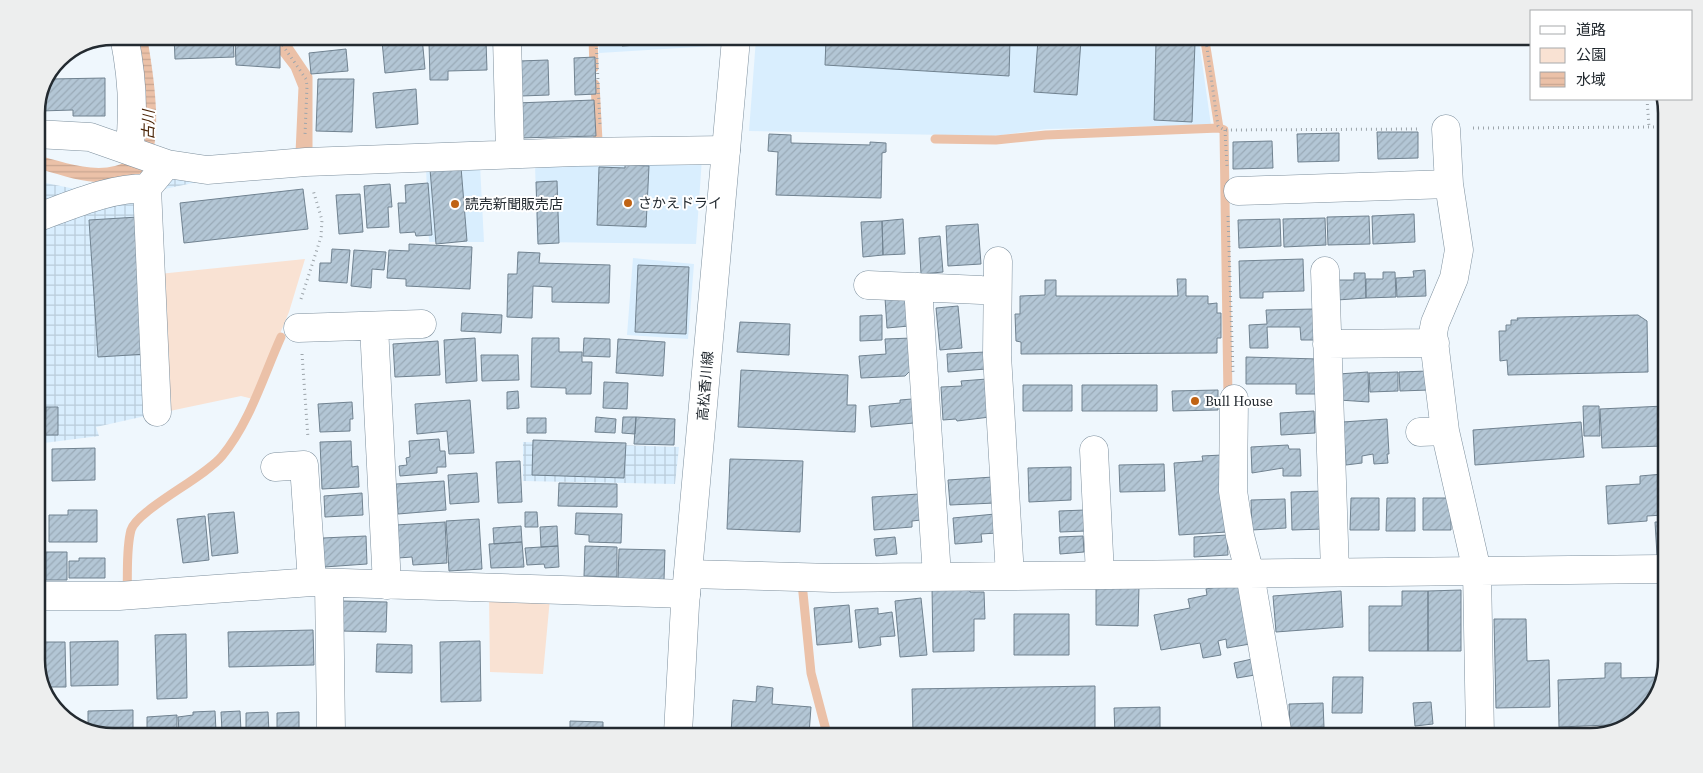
<svg xmlns="http://www.w3.org/2000/svg" width="1703" height="773" viewBox="0 0 1703 773" font-family="'Source Serif 4','Noto Sans JP',serif">
  <defs>
    <pattern id="industrial-grid" width="8" height="8" patternUnits="userSpaceOnUse" patternTransform="scale(1.25)"><rect width="8" height="8" fill="#d9eefe"/><path d="M0 4h8M4 0v8" fill="none" stroke="#baccda"/></pattern>
    <pattern id="water-rules" width="6" height="5" patternUnits="userSpaceOnUse" patternTransform="scale(1.25)"><rect width="6" height="5" fill="#ebc1a8"/><path d="M0 2.5h6" fill="none" stroke="#c9a691"/></pattern>
    <pattern id="building-hatch" width="6" height="6" patternUnits="userSpaceOnUse" patternTransform="scale(1.25)"><rect width="6" height="6" fill="#b3c6d5"/><path d="M-1 1l2-2M0 6l6-6M5 7l2-2" fill="none" stroke="#9aaab7"/></pattern>
  </defs>
  <rect width="100%" height="100%" fill="#eff7fd"/>
  <!-- built -->
  <path fill="#d9eefe" d="M599,38L714,39L713,46L599,53Z
    M756,39L1199,41L1211,125L1047,129L994,136L749,131Z
    M702,158L696,244L537,242L535,163Z
    M480,165L484,242H429L426,167Z
    M633,258L694,264L688,339L627,335Z"/>
  <!-- industrial -->
  <path fill="url(#industrial-grid)" d="M147,177L207,180L155,191L150,415L96,427L99,436L44,443V591H36V181L90,192Z
    M523,442L679,447L675,484L523,481Z"/>
  <!-- green -->
  <path fill="#f9e2d3" d="M305,259L289,312L253,399L241,396L165,412L159,274Z
    M489,596L550,598L543,674L490,672Z"/>
  <!-- water -->
  <path fill="url(#water-rules)" d="M131,36H147C152,67 168,153 141,173C130,181 109,182 96,182C76,181 55,173 36,168V155C65,162 103,178 130,159Z"/>
  <g fill="none" stroke-linecap="round" stroke-linejoin="round">
    <!-- stream -->
    <path stroke="#ebc1a8" stroke-width="9" d="M272,37L295,67L303,87L300,153
      M281,37L308,77V151
      M593,38L594,68
      M1205,41L1219,128L1224,130L1228,398
      M595,84L598,141
      M935,139L996,140L1046,135L1219,128
      M802,583L811,673L827,734
      M127,591C128,572 126,549 131,530C137,510 204,478 222,456C250,422 263,377 281,337"/>
  </g>
  <!-- building -->
  <path fill="url(#building-hatch)" stroke="#708290" d="M147,36H172V39L148,42Z
    M174,36L233,37L234,57L175,59Z
    M235,37H260V44L280,43V68L236,65Z
    M422,37L425,69L385,73L382,41Z
    M621,38L701,39V41L622,46Z
    M826,39L1010,40L1009,76L825,65Z
    M1038,40H1081L1077,95L1034,92Z
    M486,41L487,70L448,71V80H430L429,43Z
    M1156,42L1195,43L1192,122L1154,120Z
    M346,49L348,71L311,74L309,53Z
    M595,57L596,94L575,95L574,58Z
    M548,60L549,95L521,96L519,61Z
    M105,78V116H73V110L40,111V100L50,79Z
    M318,79H354L352,132L316,131Z
    M416,89L418,124L376,128L373,93Z
    M594,100L596,136L518,138L517,103Z
    M1377,132H1418V158L1378,159Z
    M1339,133V161L1298,162L1297,134Z
    M769,134L791,135V143L870,145V142L886,143V152L882,153L881,198L776,195L778,152L768,151Z
    M1272,141L1273,168L1233,169V142Z
    M625,165L649,166L646,227L597,225L599,167L625,168Z
    M461,167L467,241L436,244L430,169Z
    M557,181L559,243L538,244L536,182Z
    M428,183L432,235L416,236L415,232L400,233L398,203H406L405,185Z
    M390,184L392,207H388L389,227L367,228L364,186Z
    M303,189L308,229L184,243L180,203Z
    M360,194L363,232L339,234L336,195Z
    M1414,214L1415,242L1373,244L1372,216Z
    M1369,216L1370,244L1328,245L1327,217Z
    M138,217L147,354L98,357L89,220Z
    M1325,218L1326,245L1284,247L1283,219Z
    M903,219L905,254L883,255L882,221Z
    M1280,219L1281,246L1239,248L1238,220Z
    M882,221L883,255L863,257L861,222Z
    M978,224L981,264L948,266L946,226Z
    M940,236L943,272L921,274L919,238Z
    M409,244L472,247L470,289L406,286V279L387,278L389,250L409,251Z
    M332,249L350,250L347,283L319,281L320,263H331Z
    M354,250L386,252L384,270L372,269L371,288L351,286Z
    M518,252L540,253L539,263L610,265L609,303L552,302V287L533,286L532,318L507,317L508,274H517Z
    M1303,259L1304,291L1263,292V298H1240L1239,261Z
    M638,265L689,267L686,334L635,332Z
    M1425,270L1426,296L1397,297L1396,278L1414,277L1413,271Z
    M1383,272H1395L1396,297L1366,298V279H1383Z
    M1354,273H1365L1366,298L1337,300L1336,280H1354Z
    M1177,279H1186V296H1208V304L1217,303V313H1221V338H1217V353L1021,354V342L1016,341L1015,314H1020V296L1045,295V280H1056V296H1178Z
    M907,296L909,326L887,328L885,298Z
    M958,306L962,348L940,350L936,308Z
    M1315,309L1316,340H1301L1300,327H1267L1268,348H1250L1249,325L1267,324L1266,310Z
    M462,313L502,315L501,333L461,331Z
    M882,315V340L860,341V316Z
    M1638,315L1647,321L1648,372L1508,375L1507,360L1500,361L1499,331H1506V325H1511V320H1518L1517,318Z
    M740,322L790,324L789,355L737,352Z
    M475,338L477,381L446,383L444,340Z
    M532,338H559V352H582V362H592L591,394H566V388L531,387Z
    M584,338L610,339V357L583,356Z
    M912,338L914,367L905,376L861,378L859,356L886,354L885,339Z
    M618,339L665,342L663,376L616,373Z
    M438,341L440,375L395,377L393,344Z
    M985,352L986,369L948,372L947,354Z
    M481,355H518L519,380L482,381Z
    M1246,357L1318,359V394H1296V384H1246Z
    M741,370L848,375L847,405H856L855,432L738,427Z
    M1428,371L1429,390L1400,391L1399,372Z
    M1368,372L1369,402L1339,400L1338,374Z
    M1398,372V391L1370,392L1369,373Z
    M987,379L990,417L957,421L956,419L943,420L941,387L962,386L961,381Z
    M604,382L628,383L627,409L603,408Z
    M1023,385H1072V411H1023Z
    M1082,385H1157V411H1082Z
    M1218,390V410L1173,411L1172,391Z
    M518,391L519,408L507,409V392Z
    M912,399L914,423L871,427L869,406L900,403V400Z
    M470,400L474,453L449,454L447,431L417,434L415,404Z
    M352,402L353,419H350V431L320,432L318,404Z
    M1583,406H1599L1600,436H1584Z
    M1664,406L1663,446L1602,448L1600,409Z
    M46,407H58V435H45Z
    M1314,411L1315,433L1281,435L1280,413Z
    M36,413L43,414V424H36Z
    M596,417L616,419L615,433L595,432Z
    M623,417H636L635,434L622,433Z
    M636,417L675,419L674,445L634,444Z
    M527,418H546V433H527Z
    M1387,419L1389,454H1387L1388,463L1374,464L1373,454L1362,456V463L1346,465L1343,422Z
    M1581,422L1584,457L1475,465L1473,430Z
    M439,439L440,451H445L446,467H437V473L400,476L399,466L407,465L406,458L410,457L409,441Z
    M533,440L626,443L624,478L532,475Z
    M351,441L352,467L358,466L359,487L322,489L320,442Z
    M1288,445L1289,449H1300L1301,476H1283V468L1252,473L1251,447Z
    M95,448V480L52,481V449Z
    M1222,455L1227,532L1179,535L1174,463L1203,461L1202,456Z
    M730,459L803,461L800,532L727,529Z
    M520,461L522,502L498,503L496,462Z
    M1164,464L1165,491L1120,492L1119,465Z
    M1071,467V500L1029,502L1028,468Z
    M477,473L479,502L450,504L448,475Z
    M1663,474V515L1647,516V521L1608,524L1606,486L1640,484V476Z
    M993,477L995,503L950,505L948,480Z
    M444,481L446,510L398,514L396,484Z
    M559,483L617,484V507L558,506Z
    M1323,491L1324,529L1292,530L1291,492Z
    M362,493L363,515L325,517L324,496Z
    M919,494L921,520L912,521V527L874,530L872,497Z
    M1351,498H1379V530H1350Z
    M1387,498H1415V531H1386Z
    M1423,498H1451V530H1423Z
    M1285,499L1286,528L1252,530L1251,500Z
    M68,510H97V542H49V515H68Z
    M1085,510L1086,531L1060,532L1059,511Z
    M234,512L238,553L212,556L208,514Z
    M525,512H537L538,527H525Z
    M576,513L622,514L621,543L589,542V535L575,534Z
    M995,514L997,533L981,534L982,542L955,544L953,518Z
    M205,516L209,560L183,563L177,519Z
    M479,519L482,569L449,571L446,521Z
    M445,522L447,563L413,565L412,557L398,558L396,525Z
    M1655,522H1662V554L1657,555Z
    M521,526L522,542L494,544L493,528Z
    M557,526L558,546L541,547L540,527Z
    M1227,535L1228,555L1194,557V537Z
    M366,536L367,564L324,567L323,538Z
    M1083,536L1084,552L1060,554L1059,537Z
    M895,537L897,554L876,556L874,539Z
    M522,542L524,567L491,568L489,544Z
    M558,546L559,567L545,568L544,564L527,565L525,548Z
    M585,546L617,547V577L584,576Z
    M619,549L665,550L664,580L618,579Z
    M46,552H67V580H46Z
    M79,558H105V578H69V561H79Z
    M1238,583L1250,644L1227,648L1226,639L1218,641L1221,655L1203,658L1200,643L1161,650L1154,615L1190,608L1188,599L1207,595L1206,589Z
    M1096,586H1139L1138,626L1096,625Z
    M932,587H969L970,592H984L985,619H974V651L933,652Z
    M1461,590V651H1428V591Z
    M1341,591L1343,627L1276,632L1273,596Z
    M1402,591H1428V651H1369V606H1402Z
    M921,598L927,655L900,657L895,601Z
    M342,601L387,602L386,632L341,631Z
    M849,605L852,642L817,645L814,608Z
    M878,608V614L892,612L895,636L880,637L881,645L859,648L855,610Z
    M1014,614H1069V655H1014Z
    M1494,619H1526L1527,661L1549,660L1550,707L1496,708Z
    M313,630L314,665L229,667L228,632Z
    M186,634L187,698L157,699L155,635Z
    M118,641V685L71,686L70,642Z
    M480,641L481,701L441,702L440,642Z
    M36,642H65L66,687H44L36,665Z
    M377,644L412,645V673L376,672Z
    M1252,659L1255,675L1237,678L1234,663Z
    M1605,663H1621V678L1661,677V689L1633,724L1559,727L1558,680L1605,678Z
    M1333,677H1363L1362,713H1332Z
    M757,686L773,688L772,704L811,707L809,734L731,733L733,700L756,702Z
    M1095,686V735L913,734L912,689Z
    M1431,702L1433,724L1415,726L1413,703Z
    M1323,703L1324,727L1290,728L1289,704Z
    M1160,707V735H1115L1114,708Z
    M133,710V731H88V711Z
    M215,711L216,731H179L178,717L193,715V712Z
    M240,711L241,731H222L221,712Z
    M268,712L269,732L246,731V713Z
    M299,712V732H277V713Z
    M177,715V731H147V717Z
    M570,721L603,722V733H570Z
    M1465,731V736H1415V733Z"/>
  <g fill="none" stroke-linecap="round" stroke-linejoin="round">
    <!-- minor casing -->
    <g stroke="#7e909e" stroke-width="29">
      <path id="minor" d="M124,36C132,75 135,111 129,150
        M507,38L510,154
        M1446,129L1449,184L1459,250L1454,278L1435,323L1433,333L1445,431L1477,571L1480,736
        M36,134L90,137L167,164L207,170L306,162L576,152L726,150
        M1238,191L1449,184
        M36,218C72,205 109,188 147,188
        M998,261L997,355L1010,576
        M1325,271L1335,572
        M868,285L981,290
        M918,287L937,576
        M374,326L387,585
        M298,328L422,324
        M1327,344L1435,343
        M1234,399L1233,491L1240,536L1250,574L1278,736
        M157,412L147,188L167,164
        M1420,432L1445,431
        M1094,450L1100,575
        M275,467L304,465L312,582
        M688,574L833,578L1662,569
        M329,583L331,732
        M36,596H119L312,582L686,594"/>
    </g>
    <!-- major casing -->
    <g stroke="#7e909e" stroke-width="29">
      <path id="major" d="M678,733L685,605L736,39"/>
    </g>
    <!-- path -->
    <path stroke="#9da5ab" stroke-width="3" stroke-dasharray="1 4" stroke-linecap="butt" d="M277,37L306,79L307,86L305,135
      M596,38L600,125
      M1206,41L1218,126L1224,130L1420,129
      M1647,99L1649,127
      M1473,128L1666,127
      M1225,130L1227,167
      M1228,216L1233,372
      M301,299L321,237L322,220L313,190
      M302,354L308,438"/>
    <!-- minor -->
    <use href="#minor" stroke="#fff" stroke-width="28"/>
    <!-- major -->
    <use href="#major" stroke="#fff" stroke-width="28"/>
  </g>
  <!-- markers -->
  <g fill="#c06314" stroke="#fff" stroke-width="2">
    <circle cx="628" cy="203" r="5"/>
    <circle cx="455" cy="204" r="5"/>
    <circle cx="1195" cy="401" r="5"/>
  </g>
  <g text-anchor="middle" dominant-baseline="central" stroke-width="4" stroke-linejoin="round" paint-order="stroke">
    <!-- poi labels -->
    <g font-size="14" fill="#232a30" stroke="#fff" text-anchor="start">
      <text x="638" y="203">さかえドライ</text>
      <text x="465" y="204">読売新聞販売店</text>
      <text x="1205" y="401">Bull House</text>
    </g>
    <!-- street labels -->
    <g font-size="14" fill="#232a30" stroke="#fff">
      <text transform="translate(705 386) rotate(-85)">高松香川線</text>
    </g>
    <!-- water labels -->
    <g font-size="15" font-style="italic" fill="#492305" stroke="#fff">
      <text transform="translate(148 125) rotate(-89)">古川</text>
    </g>
  </g>
  <!-- crop -->
  <path d="M0 0H1703V773H0ZM113 45H1590A68 68 0 0 1 1658 113V660A68 68 0 0 1 1590 728H113A68 68 0 0 1 45 660V113A68 68 0 0 1 113 45Z" fill="#edeeee" fill-rule="evenodd"/>
  <path fill="none" stroke="#232a30" stroke-width="2.5" d="M113 45H1590A68 68 0 0 1 1658 113V660A68 68 0 0 1 1590 728H113A68 68 0 0 1 45 660V113A68 68 0 0 1 113 45Z"/>
  <!-- legend -->
  <rect x="1530" y="10" width="162" height="90" fill="#ffffff" stroke="#a7aaac"/>
  <rect x="1540" y="26" width="25" height="8" fill="#ffffff" stroke="#a7aaac"/>
  <text x="1576" y="35" font-size="15" fill="#232a30">道路</text>
  <rect x="1540" y="48" width="25" height="15" fill="#f9e2d3" stroke="#a7aaac"/>
  <text x="1576" y="60" font-size="15" fill="#232a30">公園</text>
  <rect x="1540" y="72" width="25" height="15" fill="url(#water-rules)" stroke="#a7aaac"/>
  <text x="1576" y="85" font-size="15" fill="#232a30">水域</text>
</svg>
